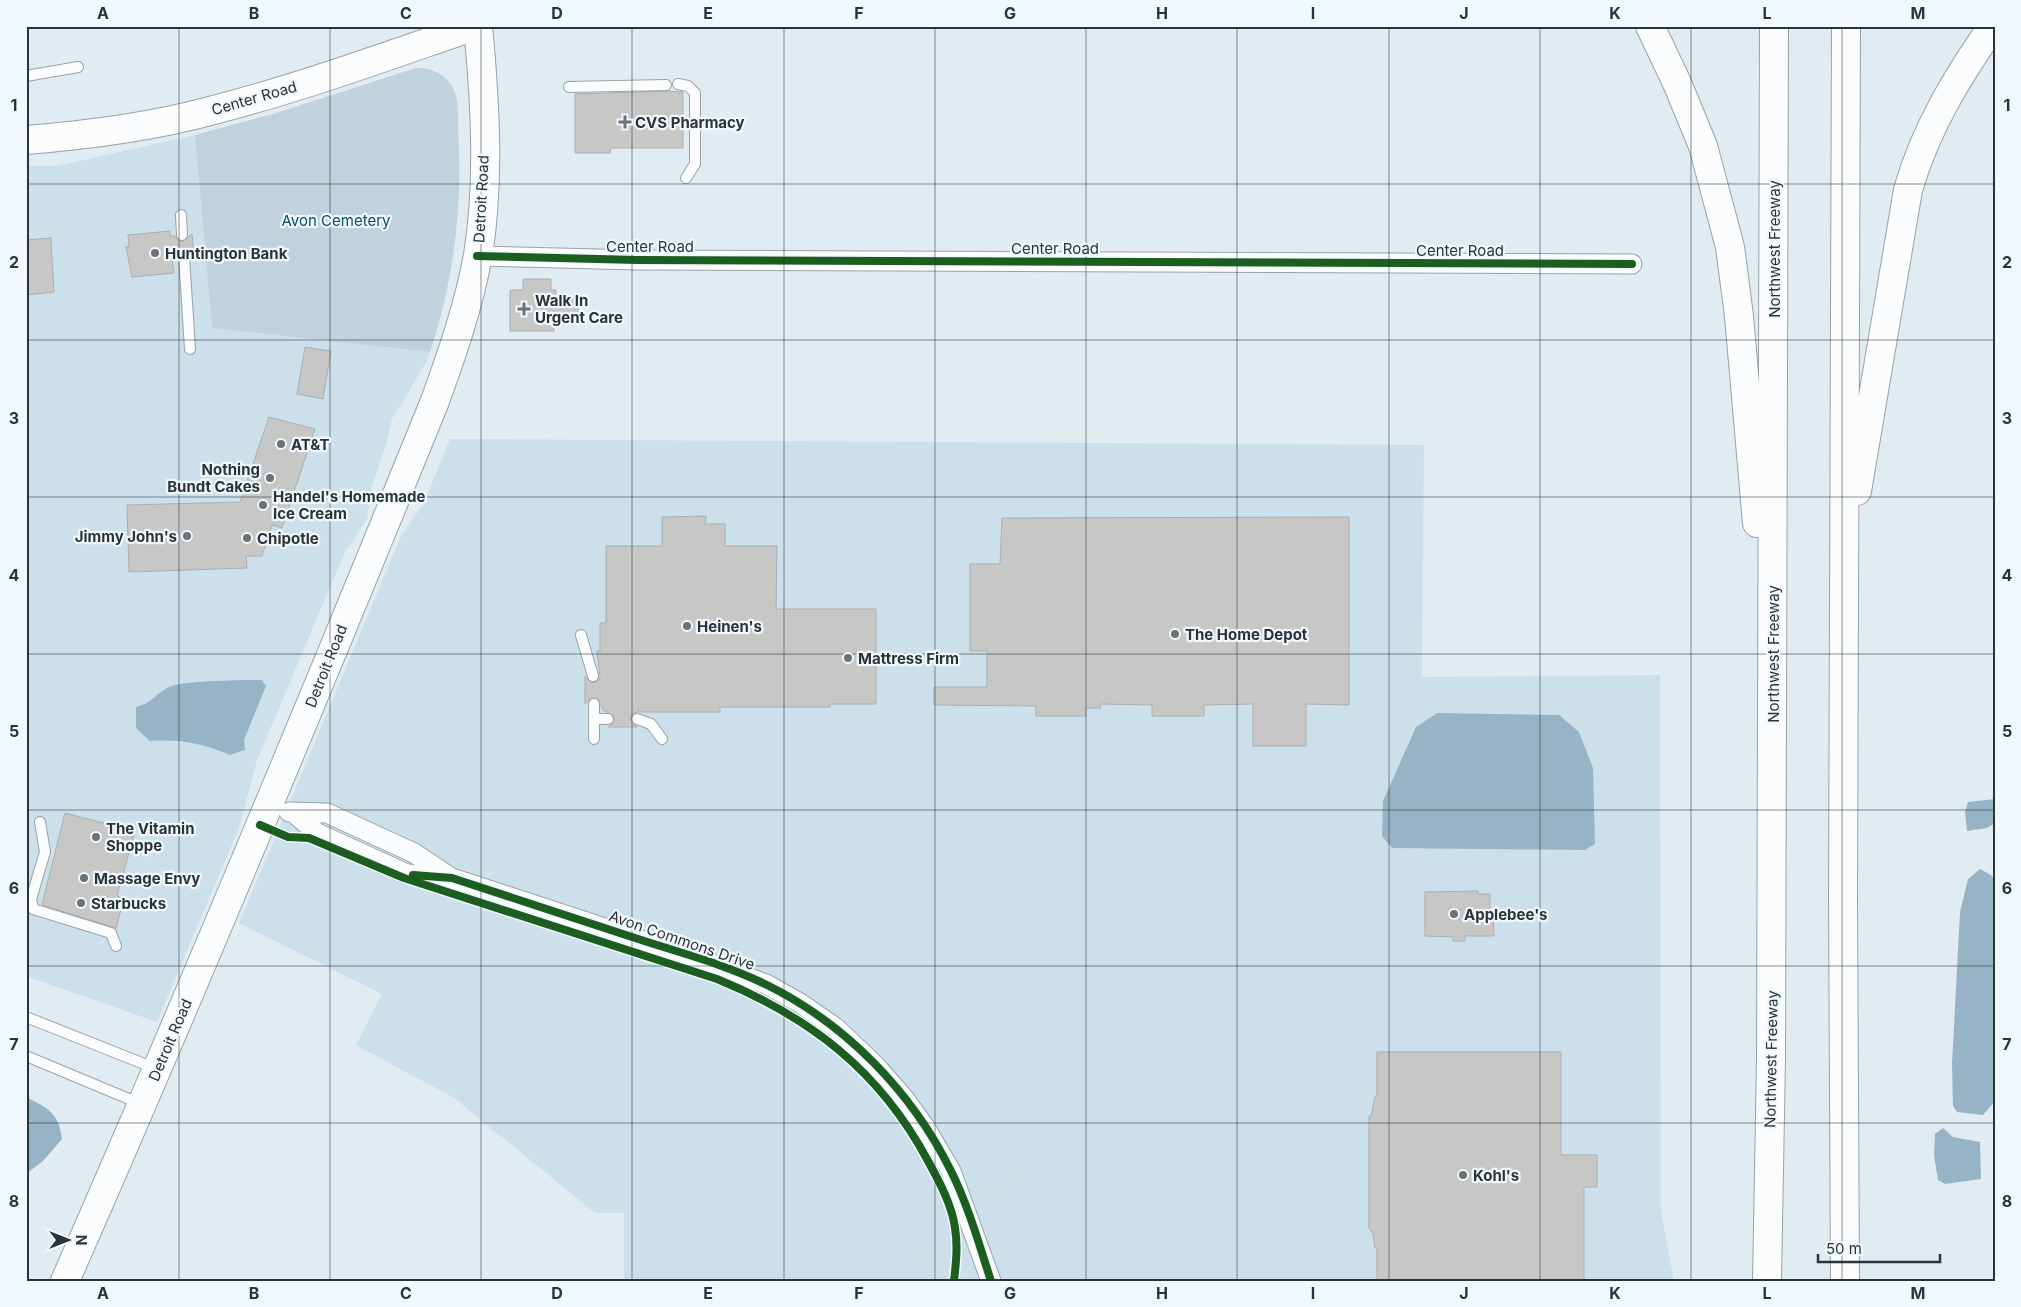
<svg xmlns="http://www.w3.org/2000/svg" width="2021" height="1307" viewBox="0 0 2021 1307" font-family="Inter,sans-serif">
  <rect width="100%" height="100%" fill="#e0ebf2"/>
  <!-- built -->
  <path fill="#cce0ec" d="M195,135L212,328L430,352L427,361L392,419L386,445L371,489L367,519L345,552L257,760L239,828L157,1022L26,976V166H57Z
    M450,439L1424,445L1422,677L1660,675L1661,1211L1674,1281H624V1213H595L454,1098L356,1045L382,994L239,923L402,534L423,505Z"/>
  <!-- green -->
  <path fill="#bfd2de" d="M416,68C431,67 446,74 453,88C459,100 458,117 458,130C463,205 454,280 430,352L212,328L195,135L273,114Z"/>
  <!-- water -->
  <path fill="#96b4c6" d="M242,680H262L266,686L244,740L245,750L230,755C202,743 180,739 150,741L136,728V707C155,702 154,694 169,687C182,681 225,681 242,680Z
    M1437,713L1559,715L1579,732L1593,768L1595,844L1585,850L1392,848L1382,836L1383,801L1416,727Z
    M1995,799V823L1987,828L1967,831L1965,812L1968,802Z
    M1980,869L1991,875L1995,881V1101L1983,1115L1957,1112L1953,1106L1952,1064L1960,912L1968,879Z
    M26,1097C48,1108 59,1113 62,1139L43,1161L26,1174Z
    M1943,1128L1953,1137L1980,1142L1981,1179L1945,1184L1938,1180L1934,1155L1935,1134Z"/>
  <!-- building -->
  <path fill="#c7c7c5" stroke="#acaeaf" d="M669,91L683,92V148H611L610,153H575V94Z
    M170,231V236H175L182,242L192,234L194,255L183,249L177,256L172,257L174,273L132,277L126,247H129L128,235Z
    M51,238L54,292L26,295V240Z
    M523,279H551V290H556V298H578V324H554V331H510V290H523Z
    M305,347L331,351L323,399L297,394Z
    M269,417L315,429L282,528L272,525L262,556H246L247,568L129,572L127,505L240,502Z
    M706,516L705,524H725V546H777L776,609H876V704H830V707H720V712H637L632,714L630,720L637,727H608L614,722V716L603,710L598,698H591L585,704V676L592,683L598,681L600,677L597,651H600V623H606V546H662V517Z
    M1349,517V705L1306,704V746H1253V704L1204,705V716H1152V705L1100,704L1101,708H1086V716H1036V706L934,705V687H987V651H970V564H1000L1002,518Z
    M65,813L135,831L117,896L124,898L116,928L42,905Z
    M1478,891V894H1490V910H1493L1494,936H1465V941H1453V937L1425,936V892Z
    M1377,1052H1561V1155H1597V1187H1584V1281H1377V1248H1375L1373,1234L1369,1228V1116H1371L1375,1096H1377Z"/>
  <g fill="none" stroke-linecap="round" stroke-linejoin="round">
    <!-- service casing -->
    <g stroke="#9aa2a7" stroke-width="12">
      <path id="service" d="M26,76L78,67
        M678,84L688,86L695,93V164L686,178
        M569,87L666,85
        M181,215L182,235
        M184,256L190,349
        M581,635L593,676
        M594,704V739
        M594,719H608
        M637,719L651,724L662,739
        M40,822L45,852L31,899L33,909L111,933L116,946
        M26,1017L157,1069
        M26,1056L141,1104"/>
    </g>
    <!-- minor casing -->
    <g stroke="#9aa2a7" stroke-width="21">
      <path id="minor" d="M477,256L638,260L1632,264
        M289,812L327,813L414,853L450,877
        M294,813L317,833L407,874L452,878L693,957L766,984L800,1003L836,1028L875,1065L904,1098L925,1127L951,1171L991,1281"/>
    </g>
    <!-- primary casing -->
    <g stroke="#9aa2a7" stroke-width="30">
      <path id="primary" d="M26,140C88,135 151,127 210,111C300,88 387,56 475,26
        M65,1281C193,990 315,696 435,401C452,354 469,305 478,255C490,180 485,101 478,26"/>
    </g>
    <!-- motorway casing -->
    <g stroke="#9aa2a7" stroke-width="30">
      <path id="motorway" d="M1650,26L1677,83L1703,146L1730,247L1739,316L1757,523
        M1857,491L1908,190C1925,130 1957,77 1993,26
        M1767,1281L1771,1059L1774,26
        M1845,1281L1843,898L1846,26"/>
    </g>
    <!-- path -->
    <path stroke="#d5d8da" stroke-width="3" stroke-dasharray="4 4" stroke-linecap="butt" d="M977,1193L1023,1180
      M912,1250L932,1249L936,1253L945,1281"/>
    <!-- service -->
    <use href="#service" stroke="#fafcfd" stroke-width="10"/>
    <!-- minor -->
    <use href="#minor" stroke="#fafcfd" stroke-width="19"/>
    <!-- primary -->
    <use href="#primary" stroke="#fafcfd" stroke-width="28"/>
    <!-- motorway -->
    <use href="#motorway" stroke="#fafcfd" stroke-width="28"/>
    <!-- cycleway casing -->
    <g stroke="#f0f8fd" stroke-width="11">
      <path id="cycleway" d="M477,256L638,260L1632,264
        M260,825L288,837L309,838L404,878L717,979C810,1017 880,1071 928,1161C939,1181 952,1205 955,1228C958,1246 956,1263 954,1281
        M413,875L452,878C512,898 572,917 632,937C677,952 725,964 767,985C846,1024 912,1092 951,1171C968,1205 979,1244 991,1281"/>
    </g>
    <!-- cycleway -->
    <use href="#cycleway" stroke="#1b5e20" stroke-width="8"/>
  </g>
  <!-- grid -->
  <path fill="none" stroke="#2c3338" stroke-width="1" stroke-opacity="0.55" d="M179,26V1281M330,26V1281M481,26V1281M632,26V1281M784,26V1281M935,26V1281M1086,26V1281M1237,26V1281M1389,26V1281M1540,26V1281M1691,26V1281M1842,26V1281M26,184H1995M26,340H1995M26,497H1995M26,654H1995M26,810H1995M26,966H1995M26,1123H1995"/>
  <!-- markers -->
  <g fill="#6b7379" stroke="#f0f8fd" stroke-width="2">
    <path d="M622.5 114.5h5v5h5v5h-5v5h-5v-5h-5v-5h5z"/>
    <circle cx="155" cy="253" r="5"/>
    <path d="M521.5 301.5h5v5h5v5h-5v5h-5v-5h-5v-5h5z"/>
    <circle cx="281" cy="444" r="5"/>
    <circle cx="270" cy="478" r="5"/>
    <circle cx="263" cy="505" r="5"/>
    <circle cx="187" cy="536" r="5"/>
    <circle cx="247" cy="538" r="5"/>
    <circle cx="687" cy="626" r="5"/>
    <circle cx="1175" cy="634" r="5"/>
    <circle cx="848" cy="658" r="5"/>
    <circle cx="96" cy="837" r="5"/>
    <circle cx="84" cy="878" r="5"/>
    <circle cx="81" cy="903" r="5"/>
    <circle cx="1454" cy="914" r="5"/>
    <circle cx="1463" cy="1175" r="5"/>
  </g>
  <g text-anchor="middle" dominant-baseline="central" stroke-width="4.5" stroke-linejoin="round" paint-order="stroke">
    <!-- street labels -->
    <g font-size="15" fill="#2c3338" stroke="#f0f8fd">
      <text transform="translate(254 98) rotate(-16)">Center Road</text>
      <text transform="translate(481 199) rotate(-87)">Detroit Road</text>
      <text x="650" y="246">Center Road</text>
      <text x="1055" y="248">Center Road</text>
      <text transform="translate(1774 249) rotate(-90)">Northwest Freeway</text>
      <text x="1460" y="250">Center Road</text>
      <text transform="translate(1773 654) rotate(-90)">Northwest Freeway</text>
      <text transform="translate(326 666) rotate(-68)">Detroit Road</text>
      <text transform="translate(682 940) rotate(19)">Avon Commons Drive</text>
      <text transform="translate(170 1040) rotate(-67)">Detroit Road</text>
      <text transform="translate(1771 1059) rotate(-89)">Northwest Freeway</text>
    </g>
    <!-- poi labels -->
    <g font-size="15" font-weight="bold" fill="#2c3338" stroke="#f0f8fd" text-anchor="start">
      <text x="635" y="122">CVS Pharmacy</text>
      <text x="165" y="253">Huntington Bank</text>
      <text x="535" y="300">Walk In<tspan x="535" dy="17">Urgent Care</tspan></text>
      <text x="291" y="444">AT&amp;T</text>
      <text x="260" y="469" text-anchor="end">Nothing<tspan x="260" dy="17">Bundt Cakes</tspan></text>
      <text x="273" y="496">Handel's Homemade<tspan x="273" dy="17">Ice Cream</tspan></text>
      <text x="177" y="536" text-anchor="end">Jimmy John's</text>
      <text x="257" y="538">Chipotle</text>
      <text x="697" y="626">Heinen's</text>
      <text x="1185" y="634">The Home Depot</text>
      <text x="858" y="658">Mattress Firm</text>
      <text x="106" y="828">The Vitamin<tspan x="106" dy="17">Shoppe</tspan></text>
      <text x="94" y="878">Massage Envy</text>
      <text x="91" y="903">Starbucks</text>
      <text x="1464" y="914">Applebee's</text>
      <text x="1473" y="1175">Kohl's</text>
    </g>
    <!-- park labels -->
    <g font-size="15" fill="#064e6e" stroke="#f0f8fd">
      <text x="336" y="220">Avon Cemetery</text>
    </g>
  </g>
  <!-- border -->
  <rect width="2021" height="1307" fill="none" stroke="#f0f8fd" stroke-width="55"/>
  <!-- north arrow -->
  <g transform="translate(68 1240) rotate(90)" stroke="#f0f8fd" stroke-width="4" paint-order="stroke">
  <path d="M0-4L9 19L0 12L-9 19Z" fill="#2c3338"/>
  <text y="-8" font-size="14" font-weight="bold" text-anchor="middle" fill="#2c3338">N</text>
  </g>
  <!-- scale -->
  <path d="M1818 1254v8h122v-8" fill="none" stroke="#2c3338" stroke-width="2.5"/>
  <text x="1826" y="1254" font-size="15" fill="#2c3338" stroke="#f0f8fd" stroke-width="4" paint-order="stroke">50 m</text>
  <rect x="28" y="28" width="1966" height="1252" fill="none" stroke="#2c3338" stroke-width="2"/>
  <g font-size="16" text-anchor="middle" font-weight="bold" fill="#2c3338">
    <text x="103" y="19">A</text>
    <text x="254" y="19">B</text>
    <text x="406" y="19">C</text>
    <text x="557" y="19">D</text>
    <text x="708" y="19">E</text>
    <text x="859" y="19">F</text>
    <text x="1010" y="19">G</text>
    <text x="1162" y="19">H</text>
    <text x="1313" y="19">I</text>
    <text x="1464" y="19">J</text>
    <text x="1615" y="19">K</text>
    <text x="1767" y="19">L</text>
    <text x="1918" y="19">M</text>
    <text x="14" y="111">1</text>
    <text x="2007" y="111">1</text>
    <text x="14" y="268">2</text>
    <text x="2007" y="268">2</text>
    <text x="14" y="424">3</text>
    <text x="2007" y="424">3</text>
    <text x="14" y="581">4</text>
    <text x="2007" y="581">4</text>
    <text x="14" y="737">5</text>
    <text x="2007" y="737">5</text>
    <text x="14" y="894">6</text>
    <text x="2007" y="894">6</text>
    <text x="14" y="1050">7</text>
    <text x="2007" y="1050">7</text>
    <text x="14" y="1207">8</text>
    <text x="2007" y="1207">8</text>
    <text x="103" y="1299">A</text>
    <text x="254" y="1299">B</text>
    <text x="406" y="1299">C</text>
    <text x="557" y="1299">D</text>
    <text x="708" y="1299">E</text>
    <text x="859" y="1299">F</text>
    <text x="1010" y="1299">G</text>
    <text x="1162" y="1299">H</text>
    <text x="1313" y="1299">I</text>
    <text x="1464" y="1299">J</text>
    <text x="1615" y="1299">K</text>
    <text x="1767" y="1299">L</text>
    <text x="1918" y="1299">M</text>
  </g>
</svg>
